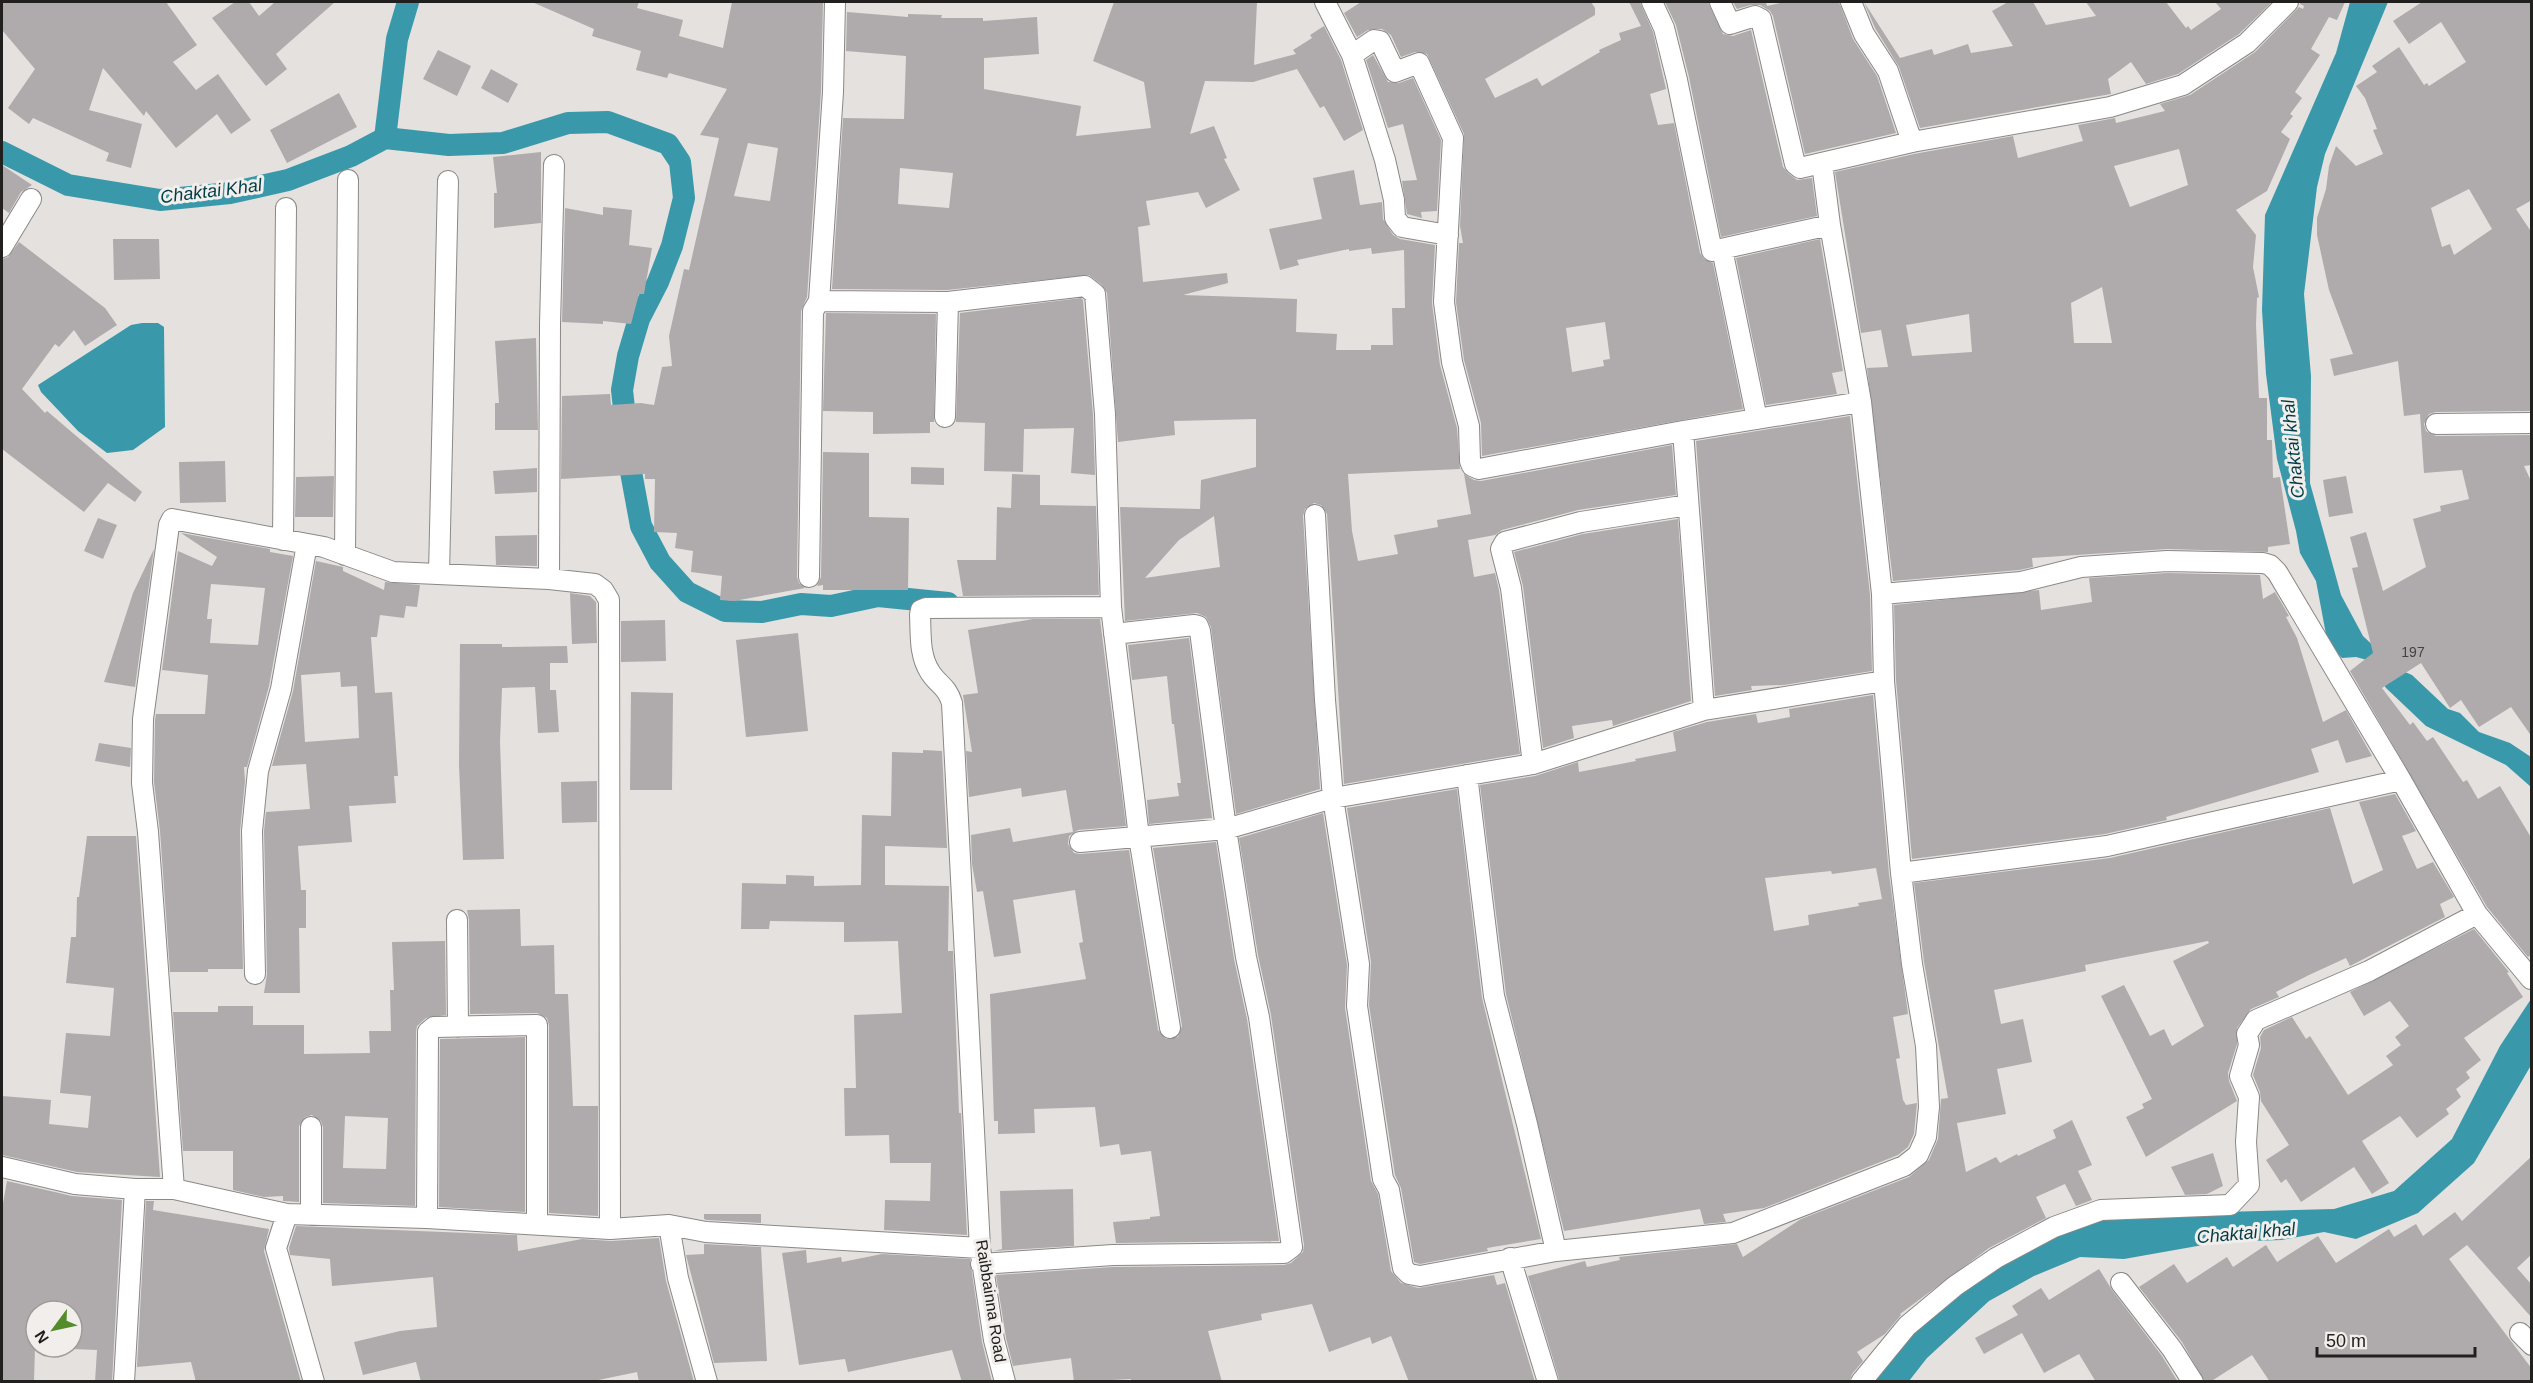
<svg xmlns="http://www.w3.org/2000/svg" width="2533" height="1383" viewBox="0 0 2533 1383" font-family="Helvetica,sans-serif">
  <rect width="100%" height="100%" fill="#e4e1de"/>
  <!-- water -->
  <path fill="#3999aa" d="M2350,2H2388L2325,154L2317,187L2304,294L2311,376L2310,483L2341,595L2363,636L2398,669L2412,675L2448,709L2460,713L2479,732L2510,743L2531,757V787L2506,765L2426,726L2386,688L2367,660L2356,657L2342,658L2328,645L2316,581L2300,553L2296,531L2277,459L2266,374L2262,310L2265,215L2336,53Z
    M142,323H158L164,327L165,427L133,450L107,453L78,431L41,392L38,385L131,325Z
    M2531,999L2530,1067L2474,1163L2418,1213L2356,1239L2324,1232L2282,1240L2220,1242L2124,1259L2080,1257L2034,1276L1989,1301L1927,1358L1909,1381L1867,1382L1898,1343L1995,1265L2066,1226L2116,1217L2185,1213L2334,1209L2394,1191L2452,1139L2500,1046Z"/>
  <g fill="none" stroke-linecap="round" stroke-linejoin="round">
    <!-- canal -->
    <path stroke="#3999aa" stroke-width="22" d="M385,138L449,145L503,143L568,123L608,122L668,144L680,162L684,198L672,246L658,282L639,319L628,356L622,390L631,472L641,526L660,562L687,592L725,611L762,612L801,604L831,606L878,596L948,603
      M385,138L397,39L408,2
      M2,152L68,185L160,200L230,193L288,180L351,156L385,138"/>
  </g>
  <!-- building -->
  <path fill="#afabac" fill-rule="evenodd" d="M2,2H166L197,45L173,62L196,90L218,74L251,120L231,134L217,114L176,148L146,111L144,116L103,68L89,110L142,124L131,168L106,161L109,153L33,118L29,124L8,108L35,69L2,30Z
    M235,2H249L259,16L275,2H335L276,54L287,69L266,86L212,18Z
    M532,2H639L637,8L683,20L679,36L723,48L732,2H823L821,91L807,297L801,311L797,577L799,583L805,588L734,601L720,600L722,576L691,572L693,551L675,548L677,533L654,532L655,479H645V474L561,479L562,396L610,394L611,405L641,403L654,405L662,367L672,366L669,336L684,269L689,270L719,138L700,135L727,89L669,73L667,78L636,70L641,51L592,36L594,29ZM748,143L778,148L770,201L734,196Z
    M1114,2H1257L1254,65L1296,54L1293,50L1312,38L1310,35L1324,26L1341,60L1363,130L1344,141L1324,106L1320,108L1297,69L1253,82L1205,81L1190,134L1214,126L1227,158L1224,159L1240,190L1206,208L1198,192L1146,201L1150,225L1138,227L1143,282L1227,273L1228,283L1183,295L1297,299L1296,332L1337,334L1336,350H1371V345H1393L1392,308H1405L1404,250L1372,254L1371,248L1349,251V249L1297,260L1299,265L1280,270L1269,229L1322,219L1313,178L1354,170L1360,205L1382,202L1383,219L1393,235L1400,239L1435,245L1432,303L1440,365L1457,428L1460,469L1348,474L1352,531L1358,561L1398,554L1394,535L1438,527L1437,520L1471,514L1464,474L1474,480L1481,481L1672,445L1676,495L1578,510L1502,530L1495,535L1468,540L1474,577L1495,573L1499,590L1520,754L1344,784L1327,514L1321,505L1314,503L1305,509L1303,516L1320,789L1236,814L1211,627L1206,617L1197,613L1125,621L1120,507L1200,509L1201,480L1256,467V419L1174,421L1175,435L1118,442L1107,293L1102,285L1089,275L947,290L832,289L843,118L904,119L906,56L846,51L847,12L908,17V14L942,15L941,18H983V21L1037,17L1039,54L984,58V89L1081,106L1076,136L1151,128L1144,82L1093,61ZM900,168L953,173L949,208L898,204ZM1214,516L1220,567L1145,578L1179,540Z
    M1361,2H1591L1595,8V15L1485,79L1495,98L1537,78L1542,86L1600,52L1599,50L1621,40L1619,33L1641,26L1629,2H1640L1653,32L1666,89L1650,94L1658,125L1674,123L1700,253L1704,259L1713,263L1743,409L1482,456L1481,423L1464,360L1456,302L1459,243H1463L1460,226L1464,134L1427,54L1415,52L1401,57L1391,35L1382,29L1368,30L1357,37L1344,13ZM1605,322L1610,359L1603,360L1604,366L1572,372L1566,328Z
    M1665,2H1708L1723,34L1733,36L1751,30L1783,167L1788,173L1797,180L1812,178L1817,216L1721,237L1689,77L1676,25Z
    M1733,2H1766L1767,6L1785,2H1839L1853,39L1877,76L1896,133L1805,154L1773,16L1770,11L1760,5H1751L1737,9Z
    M1864,2L1900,58L1932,49L1934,55L1968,44L1971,53L2013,46L1992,11L2008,2H2033L2046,25L2096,16L2086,2H2166L2186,28L2188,26L2191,30L2221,9L2215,2H2272L2239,34L2178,74L2146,84L2131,62L2108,79L2111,94L1920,128L1899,67L1875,28Z
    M2300,2H2345L2337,20L2329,17L2311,49L2320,55L2295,92L2302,98L2290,114L2293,116L2281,132L2290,139L2267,191L2236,210L2256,235L2253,267L2259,297L2257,298L2256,324L2259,398H2267V440H2272L2273,478L2280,477L2290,544L2268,547V552L2167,549L2032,558L2033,567L2019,570L1893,581L1867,368L1888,367L1881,330L1861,333L1835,172L1914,154L2013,136L2018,158L2083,141L2078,125L2115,118L2116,123L2165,111L2160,104L2190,95L2255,52L2299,7L2303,9L2304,6L2300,4ZM2179,149L2188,185L2130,207L2114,166ZM2102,287L2112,343H2074L2071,303ZM1969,314L1972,352L1912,356L1906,325Z
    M2422,2H2532V200L2516,209L2532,233V411L2436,412L2429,414L2424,424L2426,431L2436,436L2532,435V465L2524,466L2532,483V737L2511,707L2479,727L2461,700L2450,708L2421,663L2382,688L2410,725L2413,722L2427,741L2433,737L2463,782L2467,780L2478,799L2500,786L2532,839V954L2528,957L2487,907L2350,671L2373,653L2352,568L2358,567L2350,537L2366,532L2383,591L2426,567L2413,519L2441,511L2440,506L2469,499L2462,470L2424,473L2420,414L2404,416L2398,361L2334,376L2330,359L2353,354L2329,290L2317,235V218L2326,189L2329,166L2336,146L2356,166L2383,154L2373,130L2377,129L2365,98L2356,86L2377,72L2372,66L2399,47L2424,85L2427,83L2429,86L2466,62L2441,22L2409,44L2393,21ZM2469,189L2492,229L2454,255L2450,244L2442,247L2431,208Z
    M438,50L471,66L457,96L423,79Z
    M1373,55L1388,82L1399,83L1413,78L1441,140L1437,211L1421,212L1422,218L1407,214L1402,181L1417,180L1403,124L1388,128L1366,60Z
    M491,69L518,84L508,103L481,88Z
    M339,93L357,127L287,163L270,130Z
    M541,152V223L494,228V193H497L493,157Z
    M2,165L32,185L21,192L9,213L2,208Z
    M603,207L632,210L629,245L652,248L644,294H639L631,324L603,321V324L562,322L565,208L603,215Z
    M113,239H159L160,279L114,280Z
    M1820,239L1843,371L1832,373L1837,394L1766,405L1736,258Z
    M19,242L105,308L117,325L85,346L74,330L59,347L55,344L22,389L45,413L47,411L142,492L135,502L108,483L84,512L2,449V259L8,257Z
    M1081,298L1083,300L1093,415L1095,475L1071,473L1074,428L1024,429L1023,472L984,471L985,423L956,422L960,313Z
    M826,313L936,314L934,422H930V433L873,434V412L823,411Z
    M536,338L538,430H495V403H499L495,341Z
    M1850,416L1870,595L1872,671L1784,685L1751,686L1752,690L1715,696L1696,441Z
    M823,452L869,453V517L909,518L908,590H823V585L817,586L821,577Z
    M225,461L226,502L180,503L179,462Z
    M911,467L944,468V485L911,484Z
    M537,468V492L495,494L493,471Z
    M1012,474L1040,475V505L1096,506L1099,595L963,596L957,560H996L997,507L1011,508Z
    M334,476L333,517H295L296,477Z
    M2346,476L2353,513L2329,517L2323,480Z
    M98,518L117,525L103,559L84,551Z
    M1678,519L1691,701L1613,726L1612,720L1572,726L1574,738L1543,748L1523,586L1514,552L1583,534Z
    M181,533L270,549V552L293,556L269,686L247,767H244L245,781L240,831L243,969H208V972H170L160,831L154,782L155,720L156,714H205L208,675L162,670L178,551L212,566L217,557ZM211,584L265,588L258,645L210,643L212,619H207Z
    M537,535V566L496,565L495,536Z
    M154,549L135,687L104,682L133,593Z
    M316,561L343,567V571L384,590L385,582L420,585L417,607L406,606L404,618L380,615L377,637H371L375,693L392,692L398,776H394L396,803L349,806L352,842L298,846L301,890H306V928H299L300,993H264L267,974L264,831L266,812L310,809L306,764L272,766L293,691ZM340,672L341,687L357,686L359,738L305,742L301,675Z
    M2167,573L2260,575L2263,599L2275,592L2289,616L2286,617L2297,638L2323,722L2346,710L2372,756L2346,763L2338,740L2311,749L2319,772L2166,817L2167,820L2105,834L1912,859L1896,680L1894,605L2039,590L2041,610L2092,602L2089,578Z
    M570,593L590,596L596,602L597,643L572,644Z
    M1033,619H1100L1126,826L1078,830L1069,836L1068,844L1074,853L1080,854L1129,850L1158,1030L1166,1039L1178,1037L1182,1026L1153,848L1216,842L1234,959L1247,1019L1279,1241L1116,1243L1113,1222L1150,1219V1217L1160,1216L1151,1151L1121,1155L1119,1144L1100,1147L1095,1107L1034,1109L1035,1133L998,1134V1121H994L990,994L1086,979L1079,943L1083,942L1075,890L1013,900L1021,953L994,957L983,891L977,892L972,864L971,835L1010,828L1013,842L1073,832L1066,790L1022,797L1021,788L969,797L966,751L972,752L963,695L978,693L968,630Z
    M665,620L666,661L621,662V621Z
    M798,633L808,731L746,737L736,640Z
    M1189,638L1212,818L1149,824L1147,800L1179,796L1177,783H1181L1174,724H1172L1167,676L1132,680L1128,645Z
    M460,644H502V647L567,646L568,663H550V690H556L559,732L538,733L535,687L502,688L500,742L504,859L463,860L459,765Z
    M631,692L673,693L672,790H630Z
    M1873,695L1889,874L1908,1014L1893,1017L1900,1058L1896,1059L1903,1100L1906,1105L1917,1103L1914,1134L1908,1147L1898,1155L1764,1208L1723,1214L1726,1222L1704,1224L1700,1209L1564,1231L1506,994L1480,785L1535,776L1578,762L1579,772L1636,761L1635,759L1676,751L1673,732L1707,722L1756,714L1758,723L1790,717L1789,709ZM1876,868L1882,899L1858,903L1859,906L1808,915L1809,925L1774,931L1765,878L1831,871L1832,874Z
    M99,743L131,748L130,767L95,761Z
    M923,750L942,751L947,848L885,846V885L949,886L948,951H953L959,1113H961L967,1235L884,1230L885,1200L930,1201L931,1163H890L889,1135L845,1136L844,1088H856L854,1015L902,1013L898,941L844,942V922L770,921L769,929H741L742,883L786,884V875L814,876V886L861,885L862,815L891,816L892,752L923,753Z
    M597,781V822L562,823L561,782Z
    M1457,789L1482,998L1541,1239L1487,1248L1488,1251L1420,1264L1414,1262L1401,1188L1395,1175L1369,1005L1371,962L1347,808Z
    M2395,794L2416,831L2402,836L2417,869L2433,862L2454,897L2440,904L2445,917L2350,966L2346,958L2309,975L2276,992L2279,997L2251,1009L2237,1028V1044L2228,1073L2229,1081L2237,1101L2146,1157L2126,1117L2144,1108L2142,1104L2152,1099L2101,996L2124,985L2150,1036L2164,1029L2172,1046L2204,1026L2173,961L2209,943L2208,941L2085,965L2086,971L1994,990L2001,1024L2023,1019L2032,1062L1997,1069L2006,1114L1957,1123L1966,1172L1996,1157L2000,1163L2017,1154L2018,1156L2056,1138L2053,1130L2072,1120L2092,1165L2078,1171L2092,1200L2076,1206L2065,1184L2036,1197L2046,1218L1989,1248L1900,1314L1901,1315L1885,1334L1857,1352L1863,1361L1852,1374L1849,1382H1560L1528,1276L1585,1261L1587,1267L1620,1260L1619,1257L1737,1244L1743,1257L1801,1219L1909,1177L1929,1160L1938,1139L1941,1099L1948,1098L1924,962L1914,883L2110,858L2330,808L2353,884L2383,870L2359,802Z
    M1323,813L1347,965L1345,1008L1371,1181L1378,1194L1391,1271L1401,1283L1418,1288L1494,1275L1497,1285L1505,1283L1535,1382H1409L1391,1336L1372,1344L1370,1337L1329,1352L1312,1304L1261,1314L1262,1320L1208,1331L1222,1382H1131V1379L1074,1382L1071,1358L1013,1366L1006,1338L996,1275L1113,1267L1284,1265L1291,1263L1303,1252L1304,1245L1271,1015L1258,955L1239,838Z
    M87,836H136L160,1177L77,1172L2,1155V1096L51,1100L49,1124L88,1128L91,1096L60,1093L66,1033L110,1036L114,988L66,983L71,937H76L77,897H79Z
    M520,909L521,946L554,945L555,994H568L573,1106H598V1216L549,1213V1025L547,1018L537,1013L470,1014L469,920L467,910Z
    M2474,929L2509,972L2507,973L2523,997L2464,1038L2481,1060L2466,1072L2470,1078L2456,1089L2461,1097L2446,1109L2449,1114L2417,1138L2400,1116L2362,1141L2389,1183L2372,1194L2354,1167L2301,1202L2286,1179L2281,1183L2266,1160L2289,1145L2261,1101L2260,1092L2253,1075L2261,1048L2260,1037L2264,1030L2292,1017L2306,1039L2310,1036L2348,1095L2393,1065L2386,1056L2401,1045L2395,1037L2409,1026L2390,1001L2364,1016L2350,992Z
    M445,941L446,1015L426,1018L417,1026L416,1032L415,1206L323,1203V1127L321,1121L312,1115L305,1117L299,1126V1202L283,1201V1196L264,1197L233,1190V1151H183L173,1012H218V1006H253V1025H304V1054L370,1053L369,1031H391L390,990H394L392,942ZM345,1116L388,1118L386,1169L343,1168Z
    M525,1037V1212L439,1207L440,1039Z
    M2213,1153L2223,1186L2207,1194L2185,1195L2171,1167Z
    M2532,1156V1254L2517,1268L2532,1285V1318L2467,1245L2449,1259L2532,1369V1382H2270L2252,1355L2210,1382H2205L2182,1342L2139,1287L2174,1264L2187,1283L2227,1257L2233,1267L2266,1245L2277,1262L2318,1236L2336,1263L2389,1229L2394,1237L2416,1224L2423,1236L2455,1212L2462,1221Z
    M7,1181L72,1196L122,1200L112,1382H95L97,1350L72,1349V1311H36L34,1382H2V1209Z
    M1073,1189L1074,1246L993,1251L1002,1249L1000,1191Z
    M146,1201H154L153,1210L269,1229L264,1251L301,1382H196L191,1362L137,1367Z
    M704,1214H761V1223L707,1220L704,1219Z
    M296,1226L517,1235L518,1251L582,1239L611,1241L659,1238L666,1281L694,1382H639L637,1372L589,1382H421L416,1362L363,1375L354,1342L400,1331L437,1327L433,1277L332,1286L330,1259L290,1255L289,1248Z
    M704,1244L761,1247L767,1361L714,1363L686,1255L704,1254Z
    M806,1250L807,1263L841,1257L842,1262L882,1254L970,1259L982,1342L992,1382H962L952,1350L848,1372L845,1359L799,1365L782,1253Z
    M2099,1269L2112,1290L2162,1356L2178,1382H2096L2079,1354L2044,1373L2022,1333L1984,1354L1975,1338L2018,1315L2012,1306L2041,1288L2049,1300Z"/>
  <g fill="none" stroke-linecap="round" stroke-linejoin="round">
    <!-- street casing -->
    <g stroke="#8b8886" stroke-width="22">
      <path id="street" d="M835,2L833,92L819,301L948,302L1085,286L1095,294L1105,414L1111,607L1139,837L1170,1028
        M1325,2L1352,55L1385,160L1394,200L1395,218L1402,227L1448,235
        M1652,2L1664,28L1677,80L1712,251L1830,225
        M1720,2L1730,24L1755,16L1761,19L1795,164L1800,168L1912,142L2110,107L2183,85L2247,43L2288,2
        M1851,2L1864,34L1888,71L1912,142
        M1352,55L1374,40L1380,41L1395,72L1419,63L1453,138L1444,302L1452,362L1469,426L1470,461L1472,466L1479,469L1683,431
        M2,247L31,199
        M1722,249L1757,419
        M945,417L948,302
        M2436,424L2532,423
        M1315,515L1325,700L1333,798L1359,964L1357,1006L1383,1179L1389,1190L1403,1268L1409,1274L1420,1276L1556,1251L1733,1233L1904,1166L1918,1155L1926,1137L1929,1107L1926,1046L1912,964L1901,873L1884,681L1882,594L1861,402L1830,225L1822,163
        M283,540L286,208
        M345,555L348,180
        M439,574L448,181
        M809,577L813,311L819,301
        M549,579L550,325L554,165
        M1882,594L2021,582L2081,567L2167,561L2263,563L2270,565L2277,572L2401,780L2477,914L2531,979
        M1704,710L1884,681
        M1533,764L1511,588L1501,549L1505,542L1581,522L1688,505
        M1467,775L1494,996L1527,1124L1556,1251
        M1080,842L1226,829L1333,798L1533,764L1704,710L1683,431L1861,402
        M1901,873L2107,846L2401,780
        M457,920L458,1027
        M255,974L252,831L258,771L281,689L307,544
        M311,1127V1215
        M2,1167L75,1184L135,1189H174L287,1214L427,1218L610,1229L669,1225L706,1232L980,1248
        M174,1189L148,832L142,783L143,719L169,525L172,519L324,547L393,572L549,579L595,584L603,590L609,600L610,1229
        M287,1214L276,1248L314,1382
        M427,1218L428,1032L434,1027L537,1025V1224
        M669,1225L678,1278L707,1382
        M1510,1258L1548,1382
        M981,1264L1113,1255L1284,1253L1292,1247L1259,1017L1246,957L1226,829L1200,631L1198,626L1194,625L1114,634
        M2121,1283L2172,1349L2193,1382
        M2520,1333L2532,1345
        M124,1382L135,1189
        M1005,1382L994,1340L980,1248L952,703C947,686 938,685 930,672C919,655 921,634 920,615L921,610L926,608L1111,607
        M1861,1382L1907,1326L1955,1286L1996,1258L2054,1227L2101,1210L2230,1205L2249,1185L2246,1142L2249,1097L2240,1076L2249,1045L2247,1034L2256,1020L2369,971L2477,914"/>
    </g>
    <!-- street -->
    <use href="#street" stroke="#fff" stroke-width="20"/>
  </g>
  <g text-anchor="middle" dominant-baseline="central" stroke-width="6" stroke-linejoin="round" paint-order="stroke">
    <!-- number labels -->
    <g font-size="14" fill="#444342">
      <text x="2413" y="652">197</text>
    </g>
    <!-- street labels -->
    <g font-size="16" fill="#21201f" stroke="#f1eeeb">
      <text transform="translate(991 1301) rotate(81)">Raibbainna Road</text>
    </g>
    <!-- water labels -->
    <g font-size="18" font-style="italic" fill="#003d46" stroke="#f1eeeb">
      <text transform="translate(211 191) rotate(-7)">Chaktai Khal</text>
      <text transform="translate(2293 449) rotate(-96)">Chaktai khal</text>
      <text transform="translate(2246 1233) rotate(-5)">Chaktai khal</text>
    </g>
  </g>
  <!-- border -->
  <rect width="2533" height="1383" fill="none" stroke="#21201f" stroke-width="6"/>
  <!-- north arrow -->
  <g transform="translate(54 1329) rotate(237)"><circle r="28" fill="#f1eeeb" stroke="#9e9c99" stroke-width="1.5"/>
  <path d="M0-4.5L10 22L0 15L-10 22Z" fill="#538c28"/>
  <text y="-9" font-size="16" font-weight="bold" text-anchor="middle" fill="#21201f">N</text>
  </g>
  <!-- scale -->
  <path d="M2317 1347v9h158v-9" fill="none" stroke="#21201f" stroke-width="3"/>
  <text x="2326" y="1347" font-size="18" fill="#21201f" stroke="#f1eeeb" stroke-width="4.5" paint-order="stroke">50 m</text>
</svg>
